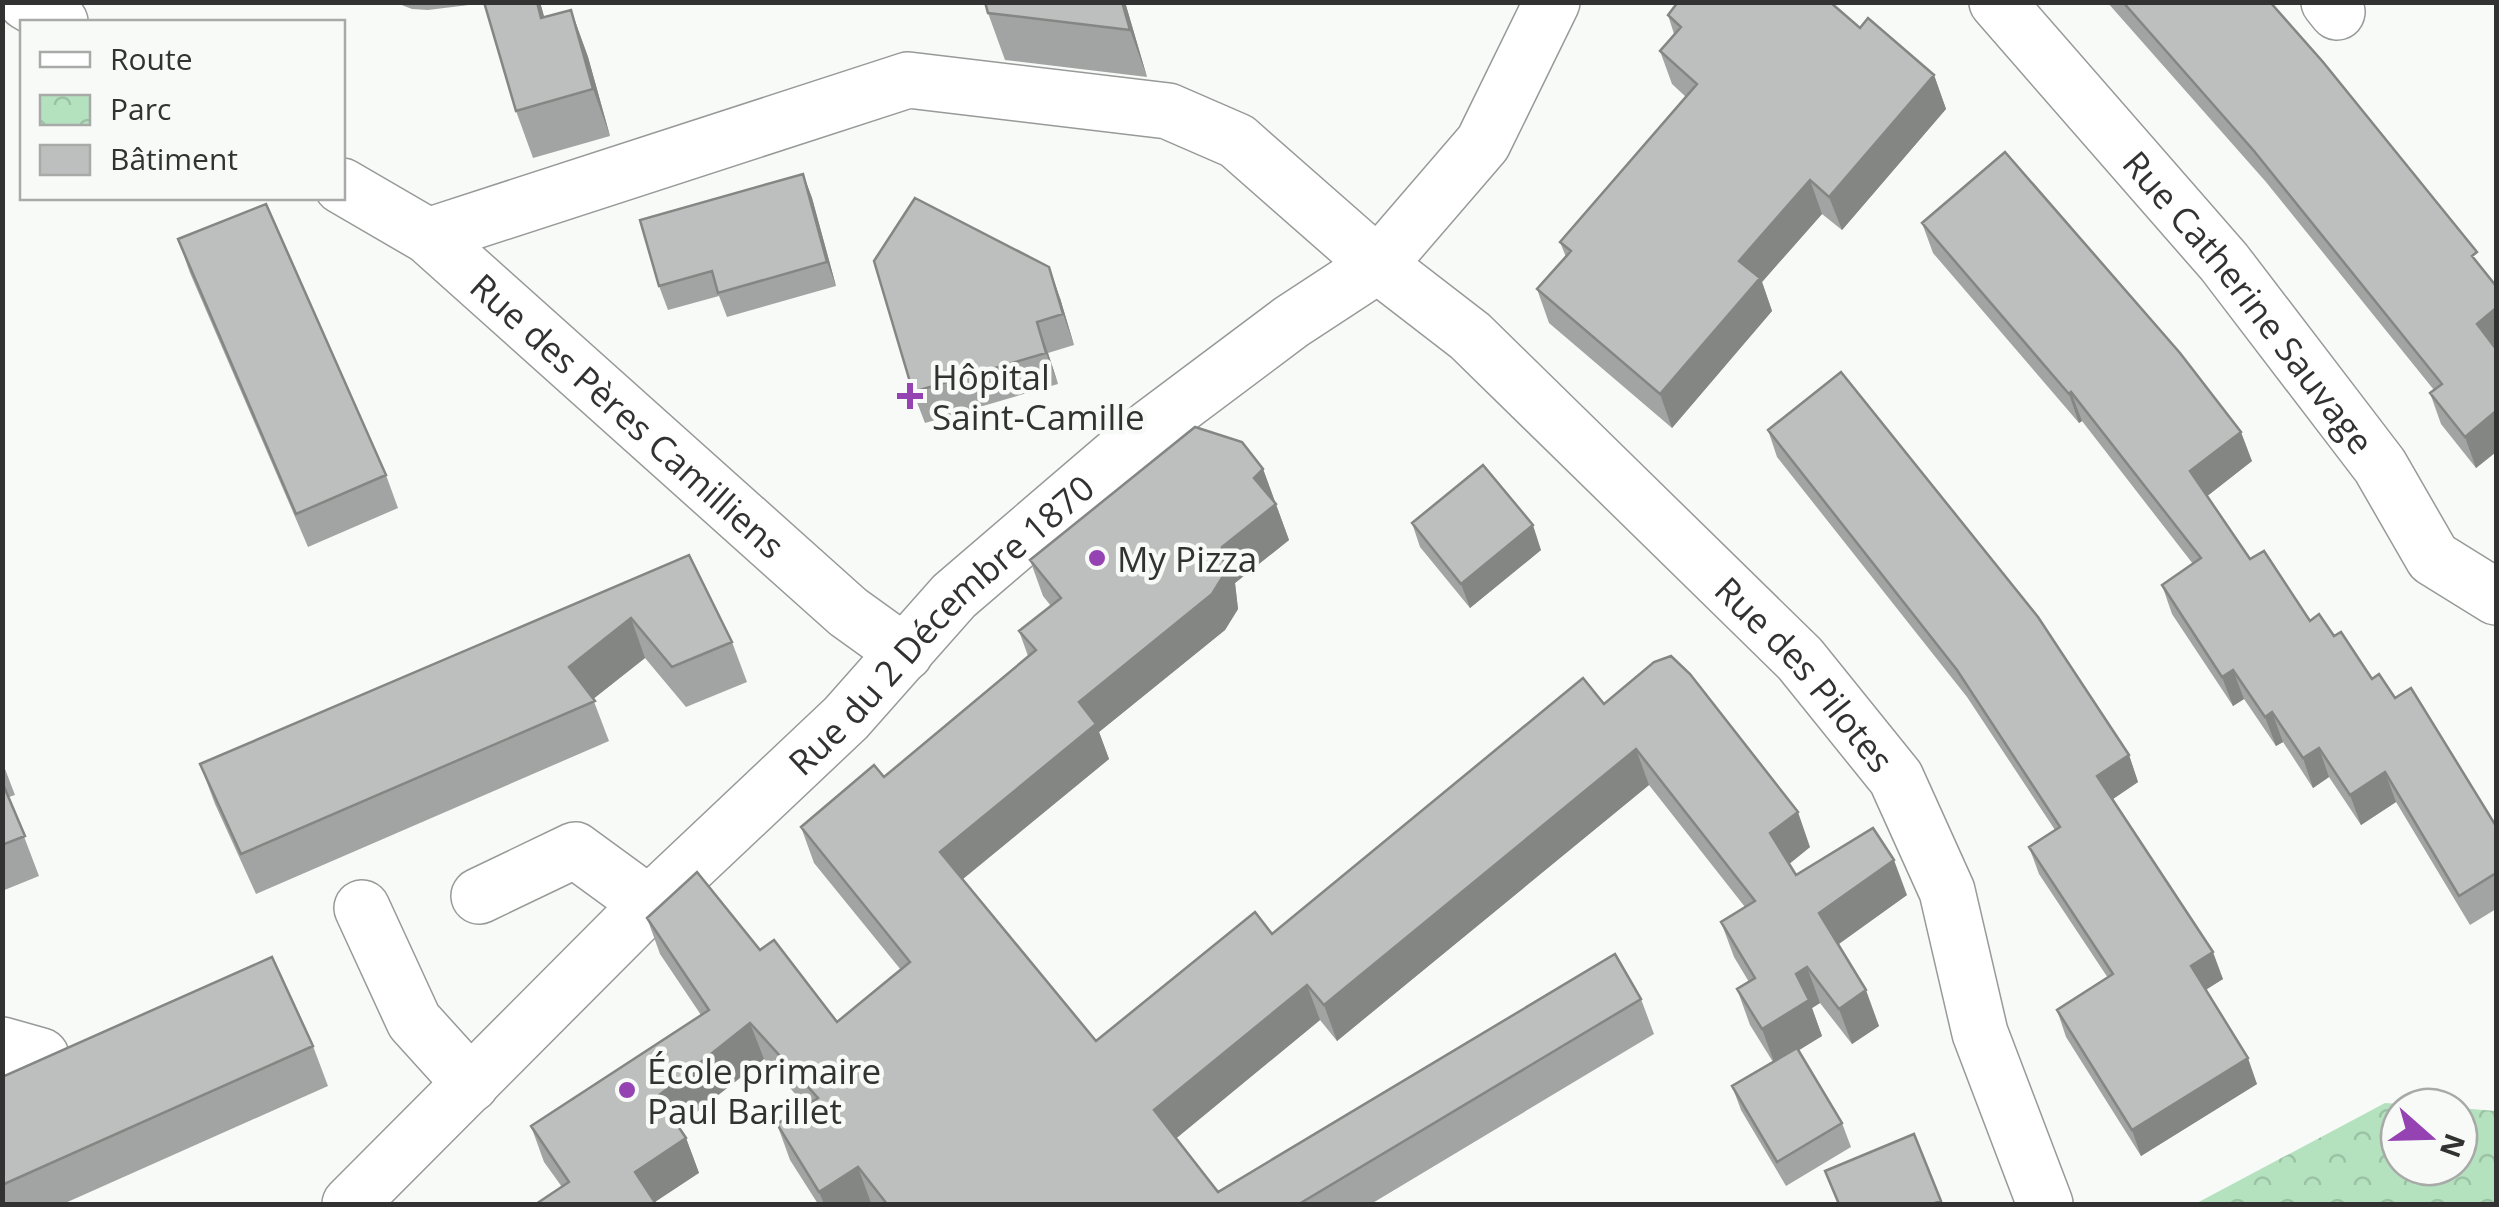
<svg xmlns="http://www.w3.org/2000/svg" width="2499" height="1207" viewBox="0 0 2499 1207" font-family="'Open Sans',sans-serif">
  <defs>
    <pattern id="park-crowns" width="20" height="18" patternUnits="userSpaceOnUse" patternTransform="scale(2.5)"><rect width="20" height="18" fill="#b4e1be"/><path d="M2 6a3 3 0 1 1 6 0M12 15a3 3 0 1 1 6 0" fill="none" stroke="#9bc2a4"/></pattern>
  </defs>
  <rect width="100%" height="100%" fill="#f7faf7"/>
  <!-- park -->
  <path fill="url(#park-crowns)" d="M2385,1103L2446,1107H2399V1167H2459V1108L2496,1111V1204H2195Z"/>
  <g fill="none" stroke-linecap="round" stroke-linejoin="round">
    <!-- minor casing -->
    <g stroke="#979a98" stroke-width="58">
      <g id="minor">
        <path d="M26,2L60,22"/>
        <path id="s1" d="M1997,2L2224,262L2380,466L2433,558L2496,597"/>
        <path d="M2329,2L2337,12"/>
        <path id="s2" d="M342,186L428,236L848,612L905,653"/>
        <path id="s3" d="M428,236L908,80L1168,111L1237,141L1378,265L1470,336L1800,659L1896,778L1947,891L1980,1033L2045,1204"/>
        <path d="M479,896L575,850L649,904"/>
        <path d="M362,908L414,1021L471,1084"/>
        <path d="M2,1045L41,1056"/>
        <path id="s4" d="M350,1204L649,904L846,718L954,596L1151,427L1291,322L1378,265L1483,143L1552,2"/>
      </g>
    </g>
    <!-- minor -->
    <use href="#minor" stroke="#fff" stroke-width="55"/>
  </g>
  <!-- wall -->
  <path fill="#a2a4a3" d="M394,2H540L544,18L571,10L588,57L610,136L533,158L516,111L485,3L428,10L412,9Z
    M1125,2L1147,77L1005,60L988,13Z
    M2107,2H2270L2496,286V452L2476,468L2441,424L2430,393L2434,390L2266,182Z
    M1668,15L1860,28L1934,75L1946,109L1842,230L1822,214L1762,282L1772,311L1672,428L1549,323L1537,289L1566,257L1560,242L1686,97L1672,84L1660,51L1674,34Z
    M803,174L812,198L836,286L727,317L719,296L668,310L659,286Z
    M1922,223L2252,461L2207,496L2250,559L2310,621L2334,636L2372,679L2395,698L2496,826V909L2470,925L2396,802L2361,825L2329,777L2313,788L2283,742L2276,746L2244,699L2233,706L2172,614L2162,585L2193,564L2082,421L2079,423L1933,253Z
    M178,239L386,475L398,508L308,547L190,273Z
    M1060,298L1074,345L1048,353L1058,384L925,423L913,392Z
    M1768,430L2129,755L2138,782L2113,799L2223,979L2206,989L2257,1084L2141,1156L2066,1037L2057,1010L2108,978L2039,874L2029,847L2055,830L1967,697L1777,457Z
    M1263,469L1289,540L1235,583L1238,609L1225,630L1099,732L1109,759L963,879L1096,1041L1272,934L1604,704L1810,847L1789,864L1796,875L1907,895L1838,944L1879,1026L1852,1044L1820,1003L1812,1008L1822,1036L1798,1050L1842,1123L1851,1147L1786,1186L1741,1110L1732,1086L1773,1062L1750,1025L1737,989L1749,982L1734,957L1721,922L1745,907L1649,785L1337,1041L1320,1020L1176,1138L1218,1192L1641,999L1654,1034L1371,1204H872L871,1203L868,1204H818L790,1160L777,1124L806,1106L764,1059L679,1126L686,1138L699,1173L562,1187L544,1162L531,1126L701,1015L660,954L647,918L760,950L837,1022L901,970L814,863L801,827L884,777L1028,656L1019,631L1051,606L1043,596L1030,560Z
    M1412,523L1541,550L1470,608L1420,547Z
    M689,555L732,642L747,682L686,707L645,658L593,699L609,741L256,894L215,804L200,764Z
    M2,761L15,795L9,797L39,876L2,891Z
    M313,1046L328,1086L63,1204H2V1077Z"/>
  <!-- shaded-wall -->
  <path fill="#848684" d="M537,2H540L558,65Z
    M1122,2H1125L1147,77L1130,30Z
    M571,10L588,57L610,136L593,89Z
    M1934,75L1946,109L1842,230L1829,197Z
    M803,174L812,198L836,286L827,262Z
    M1810,180L1822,214L1762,282L1772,311L1672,428L1660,394L1739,261Z
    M1049,267L1060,298L1074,345L1063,314Z
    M2496,308V349L2477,324Z
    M1037,322L1048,353L1058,384L1046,353Z
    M2071,392L2082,421L2079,423L2069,394Z
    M2496,411V452L2476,468L2465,437Z
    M2241,432L2252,461L2201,501L2190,471Z
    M1263,469L1289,540L1235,583L1238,609L1225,630L1099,732L1109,759L953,887L940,852L1222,547L1254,478Z
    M1533,525L1541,550L1470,608L1461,584Z
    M631,618L645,658L583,707L569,667Z
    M2233,670L2244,699L2233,706L2222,677Z
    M2272,712L2283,742L2276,746L2265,717Z
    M2319,748L2329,777L2313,788L2303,758Z
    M1636,749L1649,785L1337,1041L1324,1005Z
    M2129,755L2138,782L2107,803L2097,776Z
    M2385,772L2396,802L2361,825L2350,795Z
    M1798,812L1810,847L1783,869L1770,833Z
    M1894,860L1907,895L1832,949L1819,913Z
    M2213,952L2223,979L2201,993L2191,966Z
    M1807,967L1820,1003L1812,1008L1822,1036L1775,1065L1762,1029L1796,974Z
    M1307,985L1320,1020L1167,1146L1154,1110Z
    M1866,990L1879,1026L1852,1044L1839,1009Z
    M750,1023L764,1059L671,1132L658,1096Z
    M2248,1058L2257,1084L2141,1156L2132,1130Z
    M686,1138L699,1173L652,1204L635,1172Z
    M858,1167L871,1203L868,1204H824L819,1192Z"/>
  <!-- building -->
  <path fill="#bcbfbd" stroke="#848684" stroke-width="2.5" d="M484,2H537L541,18L571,10L593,89L516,111Z
    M985,2H1122L1130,30L988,13Z
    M1678,2H1830L1860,28L1868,18L1934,75L1829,197L1810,180L1739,261L1760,278L1660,394L1537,289L1571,251L1560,242L1697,84L1660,51L1681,27L1668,15Z
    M2123,2H2270L2323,62L2477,252L2472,256L2496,286V308L2477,324L2496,349V411L2465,437L2430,393L2442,384L2254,151Z
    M2005,152L2180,353L2241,432L2190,471L2250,559L2264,551L2310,621L2319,614L2334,636L2341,632L2372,679L2379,674L2395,698L2411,688L2496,826V873L2459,896L2385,772L2350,795L2319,748L2303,758L2272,712L2265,717L2233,670L2222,677L2162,585L2201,558L2071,392L2069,394L1922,223Z
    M803,174L827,262L718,293L712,271L659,286L640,220Z
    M915,198L1049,267L1063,314L1037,322L1046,353L913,392L874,261Z
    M266,204L386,475L296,514L178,239Z
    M1841,372L2038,617L2129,755L2097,776L2213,952L2191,966L2248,1058L2132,1130L2057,1010L2113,974L2029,847L2060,827L1957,670L1768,430Z
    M1195,427L1242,442L1263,469L1254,478L1276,504L1222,547L1225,573L1212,594L1079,702L1096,724L940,852L1096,1041L1255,912L1272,934L1583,678L1604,704L1654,662L1671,656L1690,674L1798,812L1770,833L1796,875L1873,828L1894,860L1819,913L1866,990L1839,1009L1807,967L1796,974L1809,1000L1762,1029L1737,989L1755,978L1721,922L1755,901L1636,749L1324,1005L1307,985L1154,1110L1218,1192L1615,954L1641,999L1299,1204H887L858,1167L819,1192L777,1124L818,1098L750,1023L658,1096L686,1138L635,1172L656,1204H536L569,1182L531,1126L709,1010L647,918L697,872L760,950L774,940L837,1022L910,962L801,827L874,765L884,777L1036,650L1019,631L1061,598L1030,560Z
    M1483,465L1533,525L1461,584L1412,523Z
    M689,555L732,642L672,667L631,618L569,667L595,701L241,854L200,764Z
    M2,782L25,836L2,845Z
    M272,957L313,1046L2,1185V1077Z
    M1797,1048L1842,1123L1777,1162L1732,1086Z
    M1914,1134L1941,1201L1932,1204H1839L1825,1171Z"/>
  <!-- markers -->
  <g fill="#9543b2" stroke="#f7faf7" stroke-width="4">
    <path d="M905 381h10v10h10v10h-10v10h-10v-10h-10v-10h10z"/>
    <circle cx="1097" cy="558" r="10"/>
    <circle cx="627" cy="1090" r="10"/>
  </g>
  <g text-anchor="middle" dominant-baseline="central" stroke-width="9" stroke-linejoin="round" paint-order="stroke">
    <!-- street labels -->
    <g font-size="35" fill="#313231" stroke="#f7faf7">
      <text stroke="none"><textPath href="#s1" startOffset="392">Rue Catherine Sauvage</textPath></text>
      <text stroke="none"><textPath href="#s2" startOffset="368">Rue des Pères Camilliens</textPath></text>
      <text stroke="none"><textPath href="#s4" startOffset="828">Rue du 2 Décembre 1870</textPath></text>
      <text stroke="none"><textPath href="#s3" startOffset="1622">Rue des Pilotes</textPath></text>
    </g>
    <!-- poi labels -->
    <g font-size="35" fill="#313231" stroke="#f7faf7" text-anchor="start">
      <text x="932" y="376">Hôpital<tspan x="932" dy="40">Saint-Camille</tspan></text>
      <text x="1117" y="558">My Pizza</text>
      <text x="647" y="1070">École primaire<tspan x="647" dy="40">Paul Barillet</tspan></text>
    </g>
  </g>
  <!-- border -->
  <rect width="2499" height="1207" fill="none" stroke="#313231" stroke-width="10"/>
  <!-- legend -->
  <rect x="20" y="20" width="325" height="180" fill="#f7faf7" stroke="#a8aaa8" stroke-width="2.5"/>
  <rect x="40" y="52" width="50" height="15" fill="#ffffff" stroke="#a8aaa8" stroke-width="2.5"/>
  <text x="110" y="70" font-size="30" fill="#313231">Route</text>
  <rect x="40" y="95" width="50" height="30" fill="url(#park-crowns)" stroke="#a8aaa8" stroke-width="2.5"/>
  <text x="110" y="120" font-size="30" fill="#313231">Parc</text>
  <rect x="40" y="145" width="50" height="30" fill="#bcbfbd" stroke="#a8aaa8" stroke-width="2.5"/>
  <text x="110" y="170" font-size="30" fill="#313231">Bâtiment</text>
  <!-- north arrow -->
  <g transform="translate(2429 1137) rotate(110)"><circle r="48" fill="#f7faf7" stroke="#a8aaa8" stroke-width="2.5"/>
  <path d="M0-8L18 38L0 25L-18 38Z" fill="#9543b2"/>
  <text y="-15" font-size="28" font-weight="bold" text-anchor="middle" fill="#313231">N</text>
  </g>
</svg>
